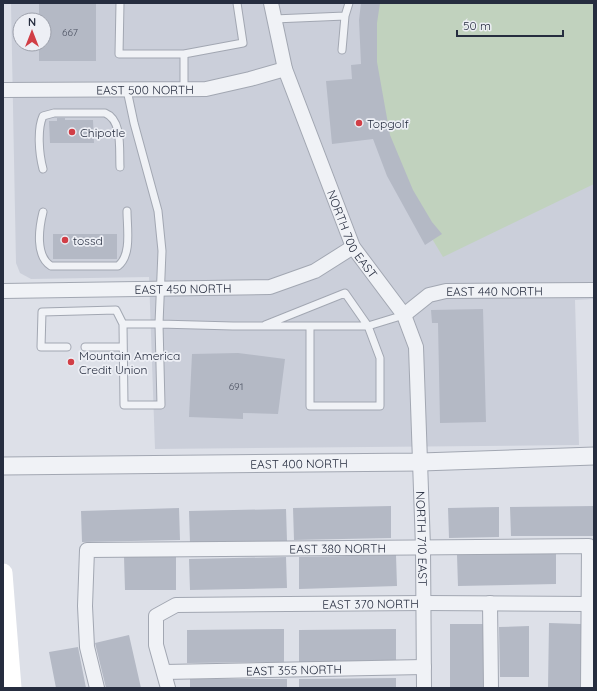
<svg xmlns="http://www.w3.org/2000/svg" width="597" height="691" viewBox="0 0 597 691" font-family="Quicksand,sans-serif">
  <rect width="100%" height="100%" fill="#dde0e8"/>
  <!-- built -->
  <path fill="#cbcfda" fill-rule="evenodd" d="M11,3H594V299L575,300L579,445L155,449L149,277L31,279L20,273L16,263ZM20,20H44V44H20Z"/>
  <!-- green -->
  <path fill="#c1d2be" d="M374,3H594V184L443,257L428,232L378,124Z"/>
  <!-- building -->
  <path fill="#b4b9c5" d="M39,3H96V61H39V44H44V20H39Z
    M361,3H380L377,23V62L390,135L413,190L432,222L442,234L425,245L387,176L373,139L332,144L326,81L352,79L351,65L361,64L359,20Z
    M57,118H65V120H93L94,143H50L49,121H57Z
    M53,234H117V259H53Z
    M483,309L486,422L440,423L438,323H432L431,310Z
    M238,353L285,359L278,414L243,413V419L189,417L192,354Z
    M391,506V538L294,540L293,508Z
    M594,506V536H511L510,507Z
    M499,507V537L449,538L448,508Z
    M179,508L180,540L82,542L81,511Z
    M286,509L287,541L190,543L189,511Z
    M556,553V584L458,586L457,555Z
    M396,555L397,586L299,589V557Z
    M124,557H176V590H125Z
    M286,557L287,588L190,590L189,559Z
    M549,623L581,624V688H548Z
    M450,624H483V688H450Z
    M529,626V677H500L499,627Z
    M284,629V662L187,663V630Z
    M396,629V662L299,663V630Z
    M129,635L141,688H106L95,643Z
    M78,647L86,688H56L49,652Z
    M396,678V688H299V679Z
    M190,679H287V688H190Z"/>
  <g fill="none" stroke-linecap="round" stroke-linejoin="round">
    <!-- service casing -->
    <g stroke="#a2a7b2" stroke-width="9">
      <path id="service" d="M120,3L119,54H184V89
        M345,16L349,3
        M274,19L345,16L342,50
        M184,54L243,43L237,3
        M127,90L134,123L158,211L162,251L159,324L233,326H368L404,315
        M43,169C39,154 37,129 43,116L54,113H105C123,120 119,150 120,167
        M43,212C39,228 35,256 51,266H118C132,255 127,228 127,211
        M265,325L345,293L368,326L380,358V406H310V326
        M67,347H41L42,312L116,310L123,324H159L161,405H124L123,324
        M85,347H123"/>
    </g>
    <!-- minor casing -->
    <g stroke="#a2a7b2" stroke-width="16">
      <g id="minor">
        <path id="s1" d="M271,3L285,69L353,247L404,315L416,347L423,547L424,688"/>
        <path id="s2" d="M3,90L206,89L250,79L285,69"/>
        <path id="s3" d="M3,291L270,287L315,271L353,247"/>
        <path id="s4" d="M404,315L429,295L446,291L594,290"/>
        <path d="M490,603L491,688"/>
        <path id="s5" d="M164,672L424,667"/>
        <path id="s6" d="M97,688L87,647L85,606L87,550L589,546L588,688"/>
        <path id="s7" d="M168,688L156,645V616L176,605L424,603L589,604"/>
      </g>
    </g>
    <!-- tertiary casing -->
    <g stroke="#a2a7b2" stroke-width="19">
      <g id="tertiary">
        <path id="s8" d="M3,466L421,462L594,456"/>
      </g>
    </g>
    <!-- service -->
    <use href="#service" stroke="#f0f2f6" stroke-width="7"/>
    <!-- minor -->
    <use href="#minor" stroke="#f0f2f6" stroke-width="14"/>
    <!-- tertiary -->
    <use href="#tertiary" stroke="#f0f2f6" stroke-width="17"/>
    <!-- secondary -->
    <path stroke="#fff" stroke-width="19" d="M3,573L12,688"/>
  </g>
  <!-- markers -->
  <g fill="#d13e46" stroke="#edeff5" stroke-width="1.5">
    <circle cx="359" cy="123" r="4"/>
    <circle cx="72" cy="132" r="4"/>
    <circle cx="65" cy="240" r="4"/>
    <circle cx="71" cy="362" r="4"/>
  </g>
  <g text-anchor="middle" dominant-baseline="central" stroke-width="3.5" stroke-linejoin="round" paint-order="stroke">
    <!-- number labels -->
    <g font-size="10" fill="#4a5060">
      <text x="70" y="32">667</text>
      <text x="236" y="386">691</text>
    </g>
    <!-- street labels -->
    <g font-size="12" fill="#262d3f" stroke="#edeff5">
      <text stroke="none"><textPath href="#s2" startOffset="142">EAST 500 NORTH</textPath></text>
      <text stroke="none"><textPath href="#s1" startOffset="246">NORTH 700 EAST</textPath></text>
      <text stroke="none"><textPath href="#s3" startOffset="180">EAST 450 NORTH</textPath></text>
      <text stroke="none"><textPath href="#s4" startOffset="98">EAST 440 NORTH</textPath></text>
      <text stroke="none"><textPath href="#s8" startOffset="296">EAST 400 NORTH</textPath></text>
      <text stroke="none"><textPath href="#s1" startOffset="569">NORTH 710 EAST</textPath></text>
      <text stroke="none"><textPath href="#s6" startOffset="390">EAST 380 NORTH</textPath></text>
      <text stroke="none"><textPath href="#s7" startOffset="291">EAST 370 NORTH</textPath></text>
      <text stroke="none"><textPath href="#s5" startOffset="130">EAST 355 NORTH</textPath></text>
    </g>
    <!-- poi labels -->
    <g font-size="12" fill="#262d3f" stroke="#edeff5" text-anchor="start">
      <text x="367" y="123">Topgolf</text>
      <text x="80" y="132">Chipotle</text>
      <text x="73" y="240">tossd</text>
      <text x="79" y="355">Mountain America<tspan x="79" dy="14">Credit Union</tspan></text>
    </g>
  </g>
  <!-- border -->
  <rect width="597" height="691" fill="none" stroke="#262d3f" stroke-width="8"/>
  <!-- north arrow -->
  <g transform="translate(32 32)"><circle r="19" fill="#edeff5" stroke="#9da1ac"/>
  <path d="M0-3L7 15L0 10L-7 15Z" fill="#d13e46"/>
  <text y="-6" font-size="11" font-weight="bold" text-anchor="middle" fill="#262d3f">N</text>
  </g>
  <!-- scale -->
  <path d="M457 30v6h106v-6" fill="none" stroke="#262d3f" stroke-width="2"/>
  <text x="463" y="30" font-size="12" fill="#262d3f" stroke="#edeff5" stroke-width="3" paint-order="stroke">50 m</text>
</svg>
